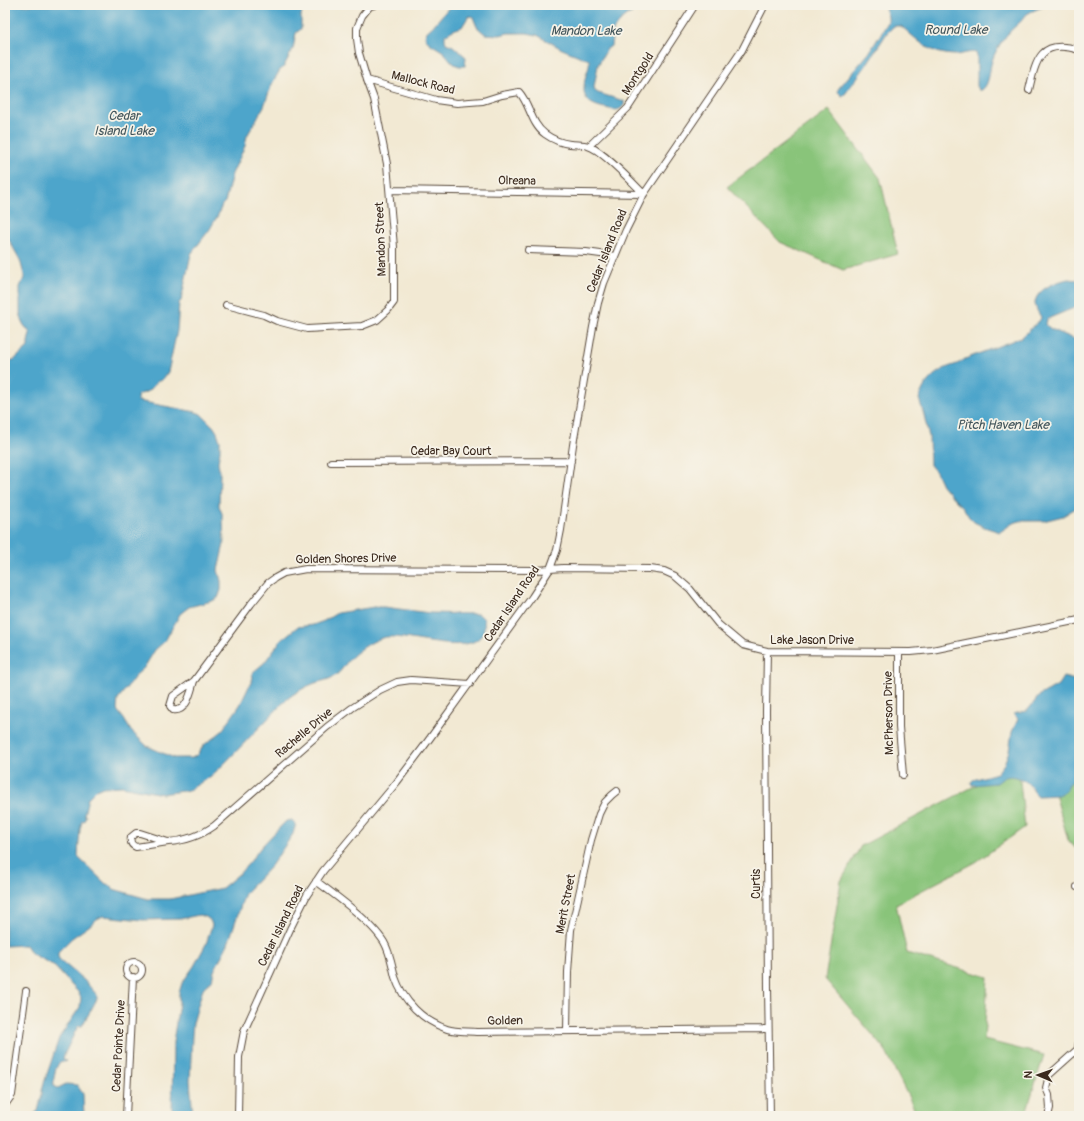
<svg xmlns="http://www.w3.org/2000/svg" width="1084" height="1121" viewBox="0 0 1084 1121" font-family="Pangolin,sans-serif">
  <rect width="100%" height="100%" fill="#f7f3e8"/>
  <filter id="ink" filterUnits="userSpaceOnUse"><feTurbulence type="fractalNoise" baseFrequency=".025" numOctaves="2"/><feDisplacementMap in="SourceGraphic" scale="8" xChannelSelector="R" yChannelSelector="G"/><feConvolveMatrix kernelMatrix="1 2 1 2 8 2 1 2 1" color-interpolation-filters="sRGB"/></filter>
  <filter id="wash" filterUnits="userSpaceOnUse"><feTurbulence type="fractalNoise" baseFrequency=".012" numOctaves="4" result="noise"/><feDisplacementMap in="SourceGraphic" scale="16" xChannelSelector="R" yChannelSelector="G"/><feGaussianBlur stdDeviation="0.9" result="paint"/><feColorMatrix in="noise" values="0 0 0 0 0 0 0 0 0 0 0 0 0 0 0 0 0 1.4 0 .05"/><feComposite in="paint" operator="in"/></filter>
  <g filter="url(#wash)">
    <rect width="100%" height="100%" fill="#f2e9d3"/>
    <!-- green -->
    <path fill="#89c47a" stroke="#62774c" d="M829,110L880,178L898,254L843,270L780,242L727,187Z
      M1079,758V852L1068,840L1053,786Z
      M1018,763L1025,827L976,862L896,904L907,953L988,977L984,1040L1044,1055L1025,1116H918L884,1048L825,979L841,881L861,846Z"/>
    <!-- water -->
    <path fill="#4ea5cb" stroke="#446874" d="M5,5H305L301,15V29L296,33L293,49L283,68L280,70L272,84L264,106L247,136L245,146L232,174L225,202L222,205L218,215L210,229L191,254L181,301L179,303L177,331L168,372L162,380L158,381L149,391L138,395L137,397L138,401L196,412L201,414L213,426L217,432L220,441V451L218,462L220,475L219,506L223,516L224,544L218,570L221,581V590L218,598L212,601L189,607L180,614L165,641L155,650L144,668L137,674L118,699L117,710L124,719L131,731L147,746L174,758H192L197,755L204,745L221,732L240,705L253,678L252,673L264,663L281,640L297,627L313,625L324,621L337,613L374,607H384L430,613L479,614L484,619C491,668 403,630 382,638C370,642 357,651 349,660C344,665 342,671 335,676C329,680 321,681 315,683C305,687 294,693 286,700L223,765L211,776L189,790L162,794L122,786L103,787L96,790L88,798L84,815L86,816L84,821H82L80,829L78,855L79,858L106,884H107L113,888V889L148,899H170L222,888L240,873L250,862L261,847L286,821L292,820L296,824L293,834L271,866L245,893L228,944L214,971L212,980L204,987L201,995L193,1023L192,1036L190,1081L193,1116H172L173,1042L179,1003V993L182,983L194,966L206,944L212,925L210,920L206,917L199,915L180,919L143,920L103,916L97,919L89,926L72,938L58,952V957L60,960L84,980L97,995V999L82,1026H79L77,1028L64,1055L63,1059L66,1061L65,1062L61,1061C55,1066 53,1079 54,1086L58,1088L66,1084L77,1085L83,1094L84,1116H31L38,1111L42,1094V1089L59,1038L80,1007L81,998L78,992L53,965L32,954L26,945L5,946V363L15,359L28,347V342L30,333L23,324L20,313V287L24,278V275L20,260L5,233Z
      M451,5H632V13L626,15L613,30L611,46L607,49L598,65L594,87L595,91L598,93L624,101V105C621,110 616,111 610,109C587,105 580,99 586,75C588,70 590,65 589,60L562,49L537,35L527,33H508L500,35L485,34L477,27L473,17L471,16L468,17L462,27L453,30L445,35V40L446,43L453,46L466,57L465,66C452,68 450,57 442,51C432,44 416,39 432,27Z
      M884,5H1047C1041,8 1033,10 1027,14C1024,17 1022,21 1019,23C1007,33 997,46 992,61C989,70 990,84 982,90H979L977,86V56L976,53C969,51 962,55 955,55C929,54 919,41 901,26H894L887,33L865,67L845,94L842,96L838,92V89L869,53L888,22V17Z
      M1068,279L1079,280V306L1047,319L1046,325L1051,329L1079,341V506L1063,516L1043,521H1020L1013,523L1000,532L984,527L974,522L969,517L963,507L956,501L942,485L936,472L930,465L929,437L924,415L919,399C923,384 933,373 948,367C956,364 957,365 965,359L1022,337L1040,320L1041,317C1038,313 1035,307 1035,302C1038,288 1056,282 1068,279Z
      M1063,677L1079,681V776L1069,784L1066,791L1059,795L1038,796C1034,793 1033,789 1030,786C1025,778 1009,773 1002,779C1000,780 999,782 997,783L972,785L971,782L973,780L997,773L1004,764L1009,751L1012,732L1018,719L1013,714L1027,711L1040,695L1058,685Z"/>
  </g>
  <g filter="url(#ink)">
    <g fill="none" stroke-linecap="round" stroke-linejoin="round">
      <!-- minor casing -->
      <g stroke="#564739" stroke-width="8">
        <path id="minor" d="M367,80L436,100L457,103L483,101L502,95L519,92C530,104 531,124 545,134C552,139 561,143 570,144C576,145 583,144 588,146C601,149 633,183 644,194
          M1029,90C1036,59 1041,38 1079,50
          M589,146L628,108L695,5
          M390,190L644,194
          M528,250L586,252L615,256
          M226,305L264,315L277,321L307,329L362,326L377,320L388,310L394,302V247L387,164L374,99L367,80L359,53L357,39V28L362,16L370,6L374,5
          M331,462L571,461
          M767,651L766,711L768,988L770,1116
          M899,652V727L903,775
          M194,681L251,604L268,583L275,578L284,573L306,569L537,570L563,568L650,569L664,571L675,576L690,589L718,624L743,645L767,651L911,652L932,650L1079,620
          M194,681C191,691 187,713 173,710L170,706L173,696Z
          M136,833H140L168,842L136,847C131,845 130,842 131,837Z
          M168,842C185,841 200,836 214,826L327,727L352,708L380,690L397,682L411,680L470,684
          M316,881C335,895 371,921 384,942C390,952 392,965 395,977C403,1001 423,1021 447,1029C456,1032 468,1031 478,1032L768,1029
          M1077,887H1079
          M126 970a8 8 0 1 1 16 0a8 8 0 1 1-16 0Z
          M567,1031L568,972L571,930L591,840L599,814L605,802L612,795L617,791
          M5,1105L12,1095L26,991
          M126,1116L133,977
          M238,1116L239,1057L244,1031L291,927L307,895L323,871L397,782L425,745L532,597L550,569L557,550L561,530L573,445L593,327L598,303L604,283L626,230L644,194L742,50L765,5
          M1048,1116L1050,1108L1049,1095L1046,1088L1049,1075L1078,1049L1079,1041"/>
      </g>
      <!-- minor -->
      <use href="#minor" stroke="#fff" stroke-width="6"/>
    </g>
  </g>
  <g text-anchor="middle" dominant-baseline="central" stroke-width="3.5" stroke-linejoin="round" paint-order="stroke">
    <!-- street labels -->
    <g font-size="12" fill="#3b2a1e" stroke="#f7f3e8">
      <text transform="translate(638 74) rotate(-57)">Montgold</text>
      <text transform="translate(423 83) rotate(14)">Mallock Road</text>
      <text transform="translate(517 181) rotate(1)">Olreana</text>
      <text transform="translate(381 239) rotate(-92)">Mandon Street</text>
      <text transform="translate(607 251) rotate(-68)">Cedar Island Road</text>
      <text x="451" y="451">Cedar Bay Court</text>
      <text transform="translate(346 559) rotate(-1)">Golden Shores Drive</text>
      <text transform="translate(512 604) rotate(-56)">Cedar Island Road</text>
      <text x="812" y="640">Lake Jason Drive</text>
      <text transform="translate(889 713) rotate(-91)">McPherson Drive</text>
      <text transform="translate(304 733) rotate(-40)">Rachelle Drive</text>
      <text transform="translate(756 884) rotate(-90)">Curtis</text>
      <text transform="translate(566 904) rotate(-79)">Merit Street</text>
      <text transform="translate(281 926) rotate(-64)">Cedar Island Road</text>
      <text transform="translate(505 1021) rotate(-1)">Golden</text>
      <text transform="translate(119 1046) rotate(-87)">Cedar Pointe Drive</text>
    </g>
    <!-- water labels -->
    <g font-size="13" font-style="italic" fill="#42555b" stroke="#f7f3e8">
      <text x="956" y="30">Round Lake</text>
      <text x="586" y="31">Mandon Lake</text>
      <text x="124" y="116">Cedar<tspan x="124" dy="15">Island Lake</tspan></text>
      <text x="1003" y="425">Pitch Haven Lake</text>
    </g>
  </g>
  <!-- margin -->
  <rect width="1084" height="1121" fill="none" stroke="#f7f3e8" stroke-width="20"/>
  <!-- north arrow -->
  <g transform="translate(1038 1075) rotate(272)" stroke="#f7f3e8" stroke-width="3" paint-order="stroke">
  <path d="M0-3L7 15L0 10L-7 15Z" fill="#3b2a1e"/>
  <text y="-6" font-size="11" font-weight="bold" text-anchor="middle" fill="#3b2a1e">N</text>
  </g>
</svg>
